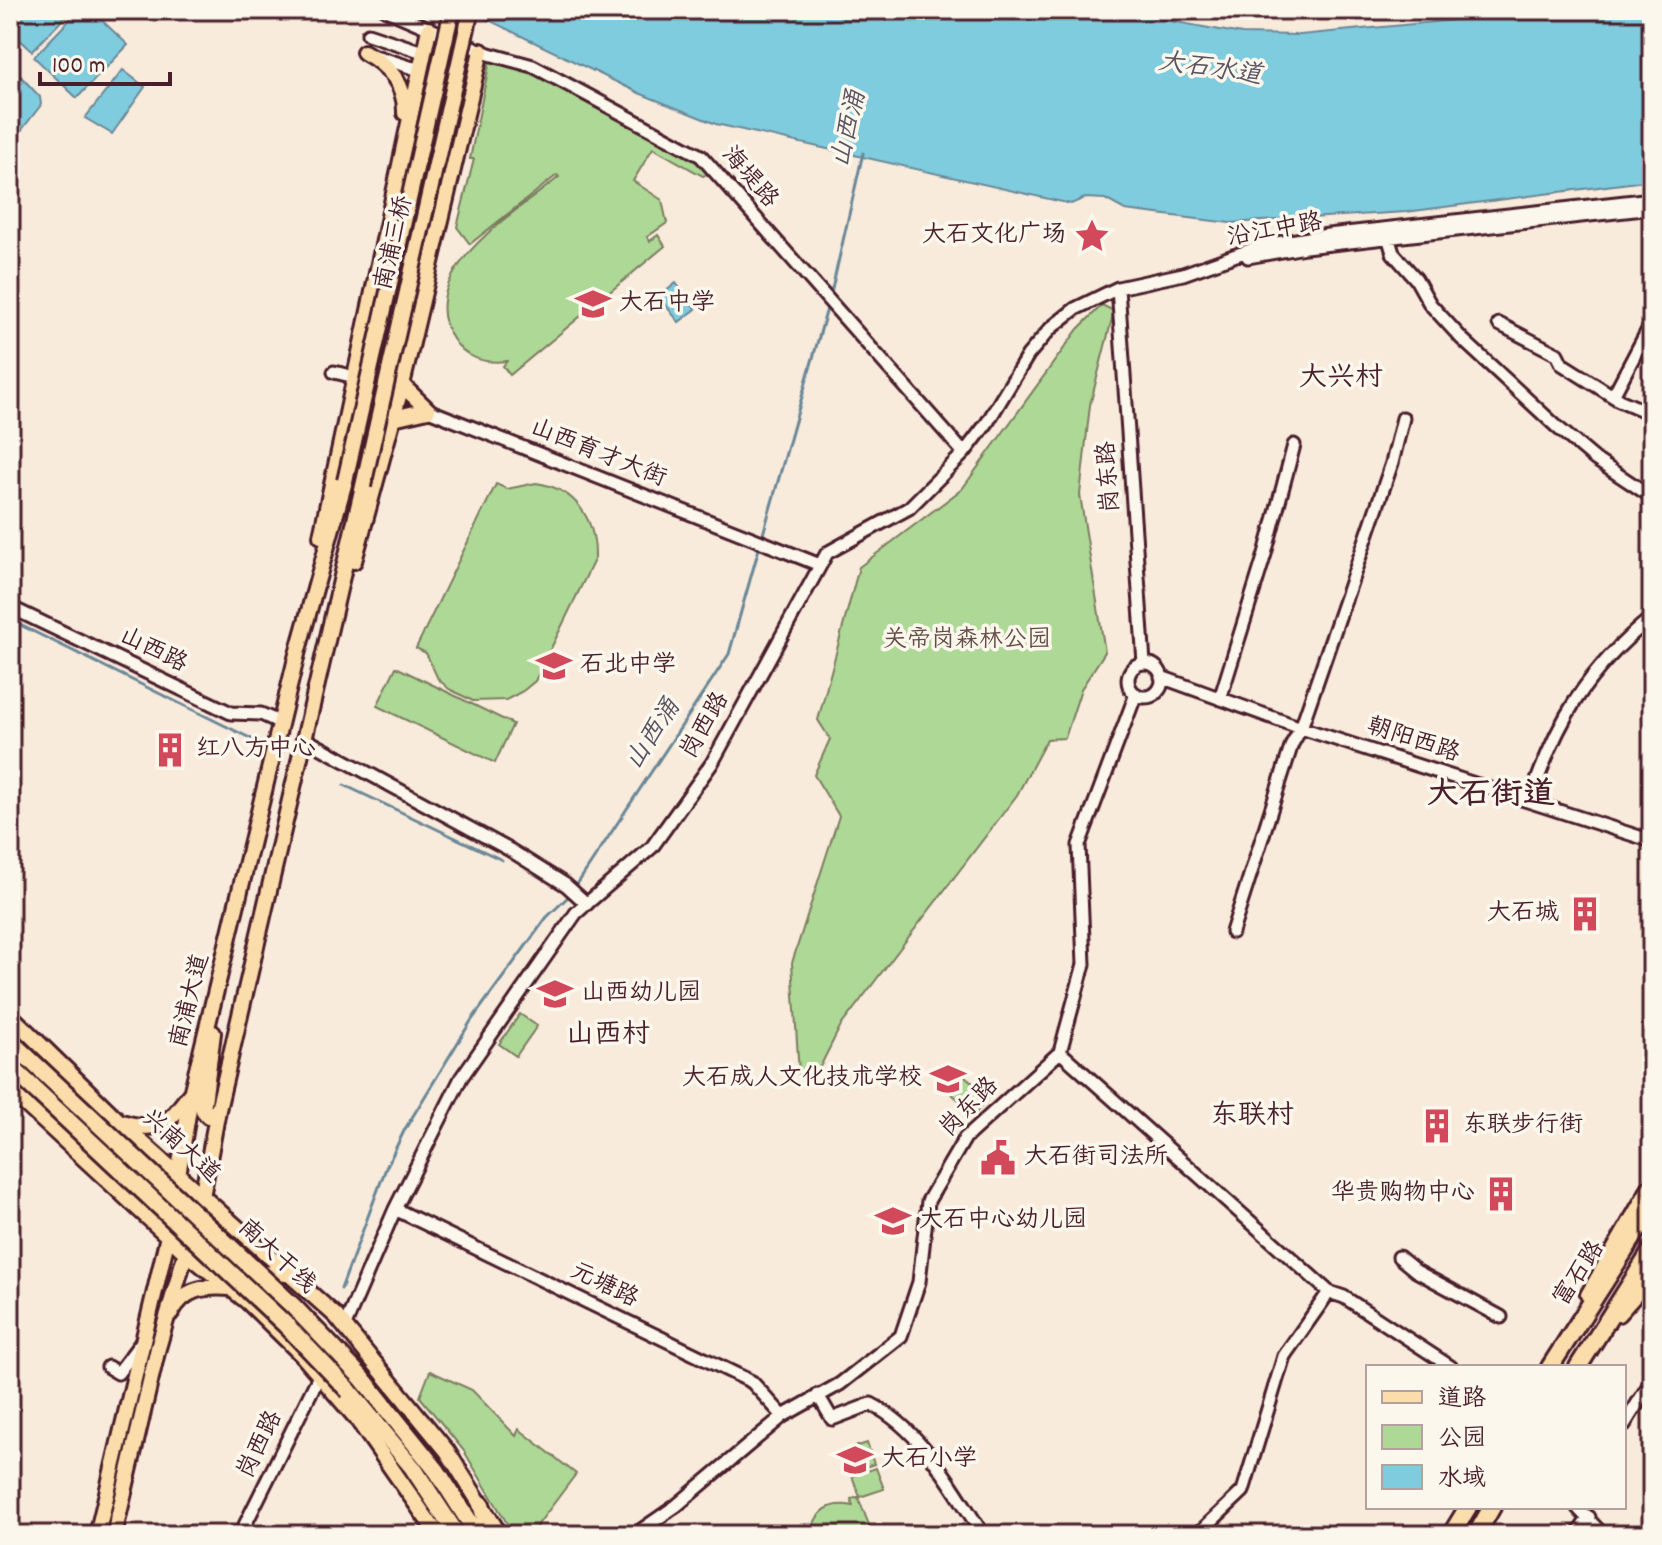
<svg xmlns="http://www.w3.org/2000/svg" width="1662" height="1545" viewBox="0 0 1662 1545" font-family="Dekko,'LXGW WenKai TC',sans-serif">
  <rect width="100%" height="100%" fill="#f8ebdc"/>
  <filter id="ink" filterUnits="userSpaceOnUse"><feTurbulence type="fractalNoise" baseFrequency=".0125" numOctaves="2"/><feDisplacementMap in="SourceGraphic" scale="16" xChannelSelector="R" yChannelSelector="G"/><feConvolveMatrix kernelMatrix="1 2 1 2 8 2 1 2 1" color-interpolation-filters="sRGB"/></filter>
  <g filter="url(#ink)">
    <!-- green -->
    <path fill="#add896" stroke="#7c7c60" stroke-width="2" d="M490,60L532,70L699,160L710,172L703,176L653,148L633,181L662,200L667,223L647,237L650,241L658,235L665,246L510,375L503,366L507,361C485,364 465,358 453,339C411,273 518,211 559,177L557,175L470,244L457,227L474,159H470Z
      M1102,305L1114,311L1090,405L1080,495L1105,652L1081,689L1065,738L1047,739L1017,795L840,1027L815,1077L799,1074L792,963L839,816L814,775L830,739L818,720L859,567L962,489L1078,329Z
      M536,483C575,488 596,519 595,558L535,681L523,691L506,700L473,701L449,689L438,679L426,653L416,648L496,484L507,489Z
      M396,667L513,724L495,763L377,706Z
      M520,1014L537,1026L516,1056L499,1044Z
      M960,1072L989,1096L975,1114L946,1089Z
      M430,1371L472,1390L516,1436L519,1429L576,1474L530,1535H514L464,1451L420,1397Z
      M867,1443L874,1464L850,1472L843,1451Z
      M876,1468L884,1489L860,1497L852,1476Z
      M858,1497L873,1535H810C816,1511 829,1501 853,1506L851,1499Z"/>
    <!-- water -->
    <path fill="#7fccdf" stroke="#6a8797" stroke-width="2" d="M17,10H72L32,51L10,30V17Z
      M79,10H91L128,45L77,98L34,57Z
      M468,10H1110L1242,34L1300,35L1559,10H1652V180L1406,212L1230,223L1125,210L1105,199L1085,198L1071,204L716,124L639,93Z
      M14,69L40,97L41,105L10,145V74Z
      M123,70L145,87L112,134L85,118Z
      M676,283L696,309L679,322L659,297Z"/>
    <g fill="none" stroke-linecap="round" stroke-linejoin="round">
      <!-- stream -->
      <path stroke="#6a8797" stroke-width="3" d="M830,298L863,153
        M10,620L252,739
        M344,785L502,860
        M574,889L729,654L828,305
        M341,1289L386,1168L405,1129L471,1021L547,917L570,895"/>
      <!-- minor casing -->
      <g stroke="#4a1f2b" stroke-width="17">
        <path id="minor" d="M386,10L489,54L533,66L701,156L964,453
          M368,34L423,52
          M375,56L413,68L421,67
          M1387,233L1393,253L1416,279L1430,304L1462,339L1557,427L1596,460L1652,497
          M1248,257L1305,247L1652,208
          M1118,288L1144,663
          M1499,324L1557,354L1562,364L1619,400L1652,414
          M334,372L355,377
          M1613,396L1652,322
          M428,410L820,565
          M10,607L231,713L261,714L281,723
          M1128 680a17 17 0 1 1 34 0a17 17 0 1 1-34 0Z
          M1161,677L1301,728L1652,841
          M1220,699L1265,554L1294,445
          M303,738L510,850L566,885L587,904
          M1530,801C1556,722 1586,671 1652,617
          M1232,932L1292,744L1301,728L1392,463L1403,418
          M1060,1052L1329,1292L1344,1297L1451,1367
          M395,1209L752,1382L783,1416
          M1399,1257L1416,1271L1501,1317
          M345,1325L395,1209L461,1078L576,913L652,847L712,763L827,553L909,508L964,453L987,423L1028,355L1051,328L1075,309L1118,288L1183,274L1264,245L1328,235L1652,199
          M108,1367L118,1373L140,1344
          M818,1395L832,1419L871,1404C922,1430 952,1487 982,1533L991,1535
          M1624,1425L1652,1380
          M1577,1507L1603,1535
          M240,1535L320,1374
          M634,1535L676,1506L783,1416L840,1384L901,1336L919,1282L928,1201L965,1138L1060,1052L1084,964L1079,845L1136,694
          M1197,1535L1243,1491L1284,1356L1329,1292
          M1577,1535L1589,1517"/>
      </g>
      <!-- major casing -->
      <g stroke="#4a1f2b" stroke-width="20">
        <path id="major" d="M364,52C388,65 406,84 405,113
          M402,385L428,410
          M393,418L428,410
          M321,536L429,29
          M354,561L402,385L481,51
          M10,1015L128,1130L336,1316L447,1451L500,1535
          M213,1033L203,1110L208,1116L218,1110
          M10,1090L184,1251L248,1302L302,1355L357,1419L438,1535
          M122,1122C161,1134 168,1123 190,1094
          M1588,1295L1652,1184
          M247,1299C247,1270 269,1271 292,1275
          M171,1313C184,1288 204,1286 231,1288
          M1618,1314L1652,1276
          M97,1535L168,1236L192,1090L297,654L345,481
          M114,1535L158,1348L202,1197L218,1110L363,486"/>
      </g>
      <!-- highway casing -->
      <g stroke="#4a1f2b" stroke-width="22">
        <path id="highway" d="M1550,1367L1652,1208
          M1578,1367L1652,1250
          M362,1378L437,1471L478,1535
          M349,1391L413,1468L457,1535
          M481,1504L490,1535
          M435,1530L440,1535
          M1451,1535L1468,1507
          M1476,1535L1492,1507"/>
      </g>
      <!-- minor -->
      <use href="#minor" stroke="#fbf7ec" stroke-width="11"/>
      <!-- major -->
      <use href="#major" stroke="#faddab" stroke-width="14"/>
      <!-- highway -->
      <use href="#highway" stroke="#faddab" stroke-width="16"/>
      <!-- major-bridge casing -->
      <g stroke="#4a1f2b" stroke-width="20" stroke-linecap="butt">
        <path id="major-bridge" d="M345,481L452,10
          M363,486L471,10"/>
      </g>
      <!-- highway-bridge casing -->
      <g stroke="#4a1f2b" stroke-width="22" stroke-linecap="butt">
        <path id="highway-bridge" d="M10,1041L293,1306L362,1378
          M10,1066L288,1327L349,1391"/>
      </g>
      <!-- major-bridge -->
      <use href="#major-bridge" stroke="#faddab" stroke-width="14"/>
      <!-- highway-bridge -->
      <use href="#highway-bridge" stroke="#faddab" stroke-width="16"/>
    </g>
  </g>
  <!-- icons -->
  <defs>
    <g id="sight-bare" transform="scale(2.76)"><path d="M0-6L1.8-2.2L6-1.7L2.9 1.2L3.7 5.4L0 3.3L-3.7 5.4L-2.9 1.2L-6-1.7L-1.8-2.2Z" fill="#d1495b" stroke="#fbf7ec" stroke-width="2.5" paint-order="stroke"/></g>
    <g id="school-bare" transform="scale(2.76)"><path d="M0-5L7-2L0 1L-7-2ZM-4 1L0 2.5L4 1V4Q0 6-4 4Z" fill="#d1495b" stroke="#fbf7ec" stroke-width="2.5" paint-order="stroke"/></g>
    <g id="building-bare" transform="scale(2.76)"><path d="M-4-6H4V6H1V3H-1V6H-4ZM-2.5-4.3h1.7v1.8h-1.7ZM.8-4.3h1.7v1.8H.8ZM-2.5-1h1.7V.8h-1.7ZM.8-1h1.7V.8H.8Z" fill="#d1495b" stroke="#fbf7ec" stroke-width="2.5" paint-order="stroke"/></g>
    <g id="civic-bare" transform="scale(2.76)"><path d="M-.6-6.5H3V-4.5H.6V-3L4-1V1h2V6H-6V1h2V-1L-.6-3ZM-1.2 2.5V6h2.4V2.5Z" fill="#d1495b" stroke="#fbf7ec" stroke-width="2.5" paint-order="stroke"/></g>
  </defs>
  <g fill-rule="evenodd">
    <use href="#sight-bare" x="1092" y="236"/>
    <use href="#school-bare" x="593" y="304"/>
    <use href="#school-bare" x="554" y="666"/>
    <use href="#building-bare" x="170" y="750"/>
    <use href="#building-bare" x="1585" y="914"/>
    <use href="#school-bare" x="555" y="994"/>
    <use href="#school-bare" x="948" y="1079"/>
    <use href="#building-bare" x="1437" y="1126"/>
    <use href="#civic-bare" x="998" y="1158"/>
    <use href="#building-bare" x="1501" y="1194"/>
    <use href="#school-bare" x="893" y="1221"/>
    <use href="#school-bare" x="855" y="1460"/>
  </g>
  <g text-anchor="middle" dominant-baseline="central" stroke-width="7" stroke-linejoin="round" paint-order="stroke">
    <!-- street labels -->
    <g font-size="24" fill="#4a1f2b" stroke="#fbf7ec">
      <text transform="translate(749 178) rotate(49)">海堤路</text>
      <text transform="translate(1275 231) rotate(-10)">沿江中路</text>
      <text transform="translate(395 243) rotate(-77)">南浦三桥</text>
      <text transform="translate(598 454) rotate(22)">山西育才大街</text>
      <text transform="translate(1110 477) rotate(-94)">岗东路</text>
      <text transform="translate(153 651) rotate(26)">山西路</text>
      <text transform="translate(706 726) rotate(-60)">岗西路</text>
      <text transform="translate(1413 741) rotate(18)">朝阳西路</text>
      <text transform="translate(191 1001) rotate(-76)">南浦大道</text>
      <text transform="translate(970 1108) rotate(-46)">岗东路</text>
      <text transform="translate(180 1147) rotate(42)">兴南大道</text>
      <text transform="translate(276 1257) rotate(43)">南大干线</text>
      <text transform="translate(1580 1274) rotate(-57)">富石路</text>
      <text transform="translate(604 1286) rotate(26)">元塘路</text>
      <text transform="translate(261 1445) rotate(-64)">岗西路</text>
    </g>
    <!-- poi labels -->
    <g font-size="24" fill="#4a1f2b" stroke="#fbf7ec" text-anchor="start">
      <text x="1066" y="236" text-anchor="end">大石文化广场</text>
      <text x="619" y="304">大石中学</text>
      <text x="580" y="666">石北中学</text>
      <text x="196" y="750">红八方中心</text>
      <text x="1559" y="914" text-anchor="end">大石城</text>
      <text x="581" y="994">山西幼儿园</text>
      <text x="922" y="1079" text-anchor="end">大石成人文化技术学校</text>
      <text x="1463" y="1126">东联步行街</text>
      <text x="1024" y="1158">大石街司法所</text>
      <text x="1475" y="1194" text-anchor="end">华贵购物中心</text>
      <text x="919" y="1221">大石中心幼儿园</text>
      <text x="881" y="1460">大石小学</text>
    </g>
    <!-- park labels -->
    <g font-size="24" fill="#634d46" stroke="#fbf7ec">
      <text x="967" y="641">关帝岗森林公园</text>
    </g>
    <!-- water labels -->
    <g font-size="26" font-style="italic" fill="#5a5361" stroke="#fbf7ec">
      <text transform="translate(1210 70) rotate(8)">大石水道</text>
      <text transform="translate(850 129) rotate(-77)">山西涌</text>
      <text transform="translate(654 735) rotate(-57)">山西涌</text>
    </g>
    <!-- quarter labels -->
    <g font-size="28" fill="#4a1f2b" stroke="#fbf7ec">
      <text x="1341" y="380">大兴村</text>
      <text x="608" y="1037">山西村</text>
      <text x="1252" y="1118">东联村</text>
    </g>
    <!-- district labels -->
    <g font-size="32" font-weight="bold" fill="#4a1f2b" stroke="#fbf7ec">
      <text x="1491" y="797">大石街道</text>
    </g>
  </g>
  <!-- margin -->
  <rect width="1662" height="1545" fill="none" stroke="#fbf7ec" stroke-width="40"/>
  <rect x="20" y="20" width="1622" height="1505" fill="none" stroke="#4a1f2b" stroke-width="3" filter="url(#ink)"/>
  <!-- legend -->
  <rect x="1366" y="1365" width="260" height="144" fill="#fbf7ec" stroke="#b4a19f" stroke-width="2"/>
  <rect x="1382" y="1391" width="40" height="12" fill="#faddab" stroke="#b4a19f" stroke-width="2"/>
  <text x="1438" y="1405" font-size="24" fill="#4a1f2b">道路</text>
  <rect x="1382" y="1425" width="40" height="24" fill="#add896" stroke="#b4a19f" stroke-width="2"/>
  <text x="1438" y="1445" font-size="24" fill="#4a1f2b">公园</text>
  <rect x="1382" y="1465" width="40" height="24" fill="#7fccdf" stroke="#b4a19f" stroke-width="2"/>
  <text x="1438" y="1485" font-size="24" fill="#4a1f2b">水域</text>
  <!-- scale -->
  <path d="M40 72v12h130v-12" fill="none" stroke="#4a1f2b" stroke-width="4"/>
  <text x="52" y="72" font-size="24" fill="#4a1f2b" stroke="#fbf7ec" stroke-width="6" paint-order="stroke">100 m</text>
</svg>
